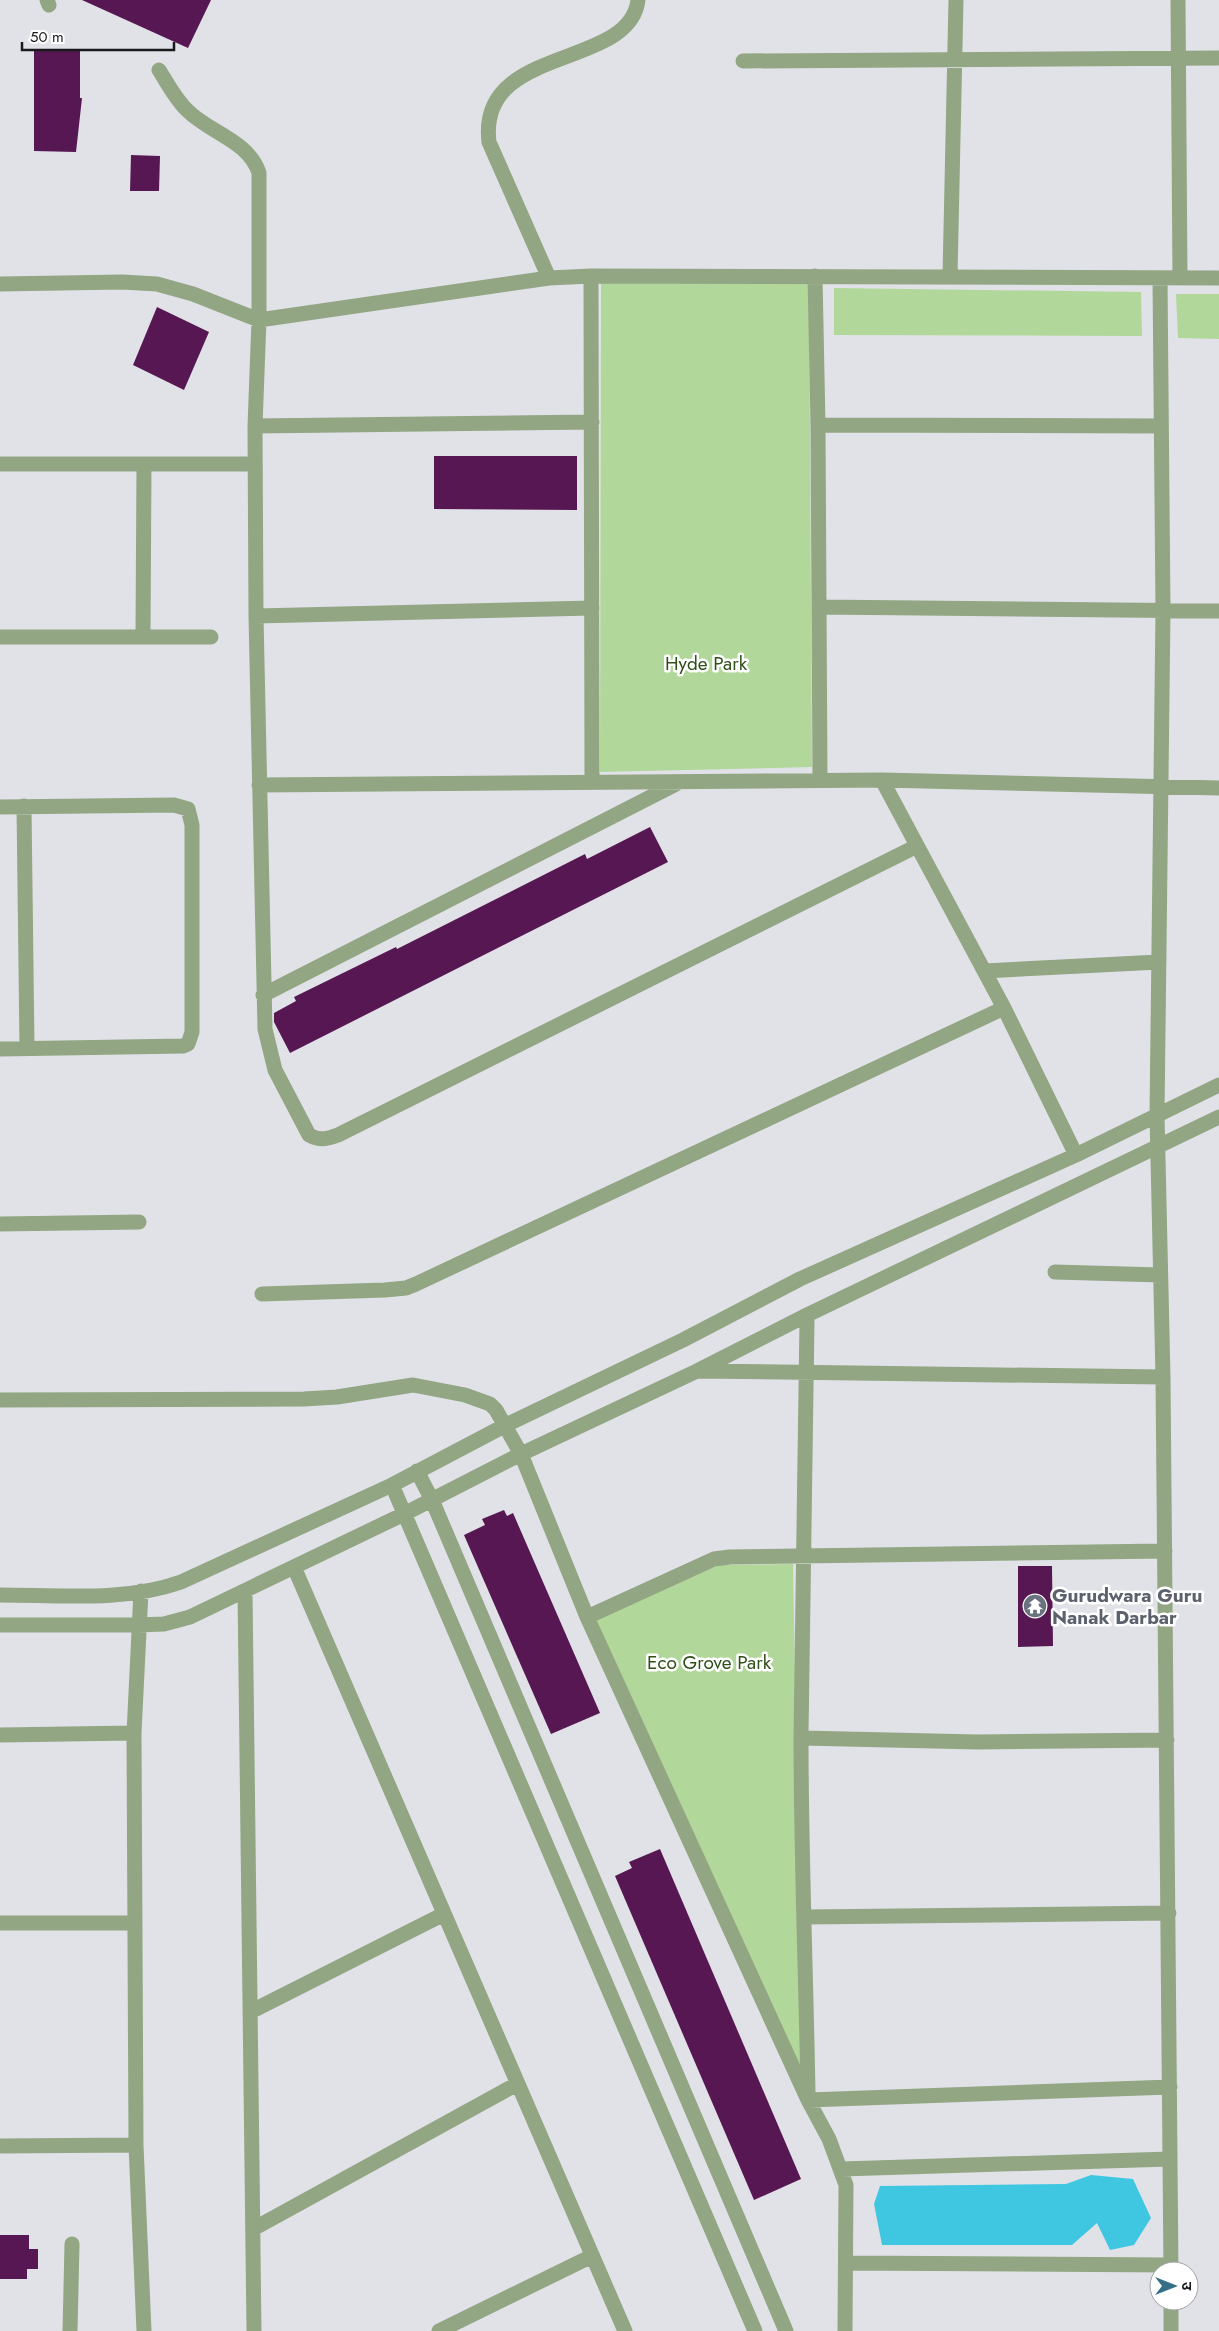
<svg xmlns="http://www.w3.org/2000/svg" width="1219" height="2331" viewBox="0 0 1219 2331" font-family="Jost,'Noto Sans Devanagari',sans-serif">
  <rect width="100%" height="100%" fill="#e1e2e8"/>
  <!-- green -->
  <path fill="#b2d79a" d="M601,282L809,283L812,767L600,772Z
    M834,288L1141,292L1142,336L834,335Z
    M1176,294H1219V339L1178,338Z
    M793,1564L802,2071L595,1618L719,1565Z"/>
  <!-- water -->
  <path fill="#3fc6e1" d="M1091,2175L1133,2179L1151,2218L1134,2245L1110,2250L1097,2223L1072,2245H882L874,2204L880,2186L1066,2184Z"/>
  <!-- building -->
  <path fill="#561752" d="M82,0H211L188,48Z
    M34,49L80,50V98H82L76,152L34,151Z
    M131,155L160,156L159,191H130Z
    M157,307L209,332L184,390L133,365Z
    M434,456H577V510L434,509Z
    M650,827L668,862L290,1053L274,1022V1013L296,1001L294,997L396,947L397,949L585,854L587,859Z
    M504,1510L507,1516L513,1513L600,1713L551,1734L464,1535L485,1525L482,1519Z
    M1018,1566H1052L1053,1646L1018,1647Z
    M660,1849L801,2179L754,2200L615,1876L632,1868L629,1862Z
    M0,2235H29V2249H38V2269H27V2279H0Z"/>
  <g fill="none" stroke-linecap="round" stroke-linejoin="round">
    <!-- minor -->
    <path stroke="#92a683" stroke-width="15" d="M47,0L49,5
      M1178,0L1180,278
      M743,61L1219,58
      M159,70C168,84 176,100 188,111C210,133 249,141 259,173V320L255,426L256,616L265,1029L275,1070L309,1135C320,1141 327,1139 338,1135L917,846
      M591,276L592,782
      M815,276L818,425L820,780
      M950,276L956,0
      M549,278L489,142C477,44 630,70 638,0
      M1160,278L1163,611L1157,1115L1163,1377L1171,2271
      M0,284L122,282L157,284L193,294L259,320L549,278L591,276L1219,278
      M818,425L1161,426
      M255,426L592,422
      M0,464H255
      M819,607L1219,611
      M256,616L592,608
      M0,637H211
      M143,637L144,464
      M882,780L1004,1008L1076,1155
      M259,785L882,780L1219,788
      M24,806L27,1048
      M0,807L174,805L188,809L192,825V1032L188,1044L183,1046L0,1049
      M984,971L1159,962
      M263,995L676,784
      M0,1224L139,1222
      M1055,1272L1160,1275
      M262,1294L385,1290L406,1288L416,1284L1004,1008
      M807,1315C806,1456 802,1597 801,1737C801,1856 806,1975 808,2093
      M698,1371L1163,1377
      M0,1400L304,1399L337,1397L413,1385L465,1395L490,1404L496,1410L521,1454L587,1617L808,2100L829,2139L846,2185L845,2331
      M417,1471L432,1500L786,2331
      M392,1485L755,2331
      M294,1567L625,2331
      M141,1591L134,1733L136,2145L144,2331
      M245,1591L254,2331
      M0,1595C59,1595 125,1602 181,1582L392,1485L506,1425L683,1340L800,1279L1076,1155L1219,1085
      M587,1617L714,1559L730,1557L1165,1551
      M0,1625H138L164,1624L190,1617L404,1514L521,1454L697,1371L807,1315L1219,1117
      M0,1735L134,1733
      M801,1738L978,1742L1167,1740
      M805,1917L1169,1913
      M0,1923H135
      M250,2012L444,1914
      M808,2100L1170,2087
      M0,2146L136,2145
      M841,2169L1170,2159
      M253,2229L517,2084
      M846,2263L1171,2265
      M1171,2301V2331
      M70,2331L72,2244
      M439,2331L592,2256"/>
  </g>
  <!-- icons -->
  <defs>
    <g id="temple-disc" transform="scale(1.25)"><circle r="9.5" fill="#6b7280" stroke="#fff"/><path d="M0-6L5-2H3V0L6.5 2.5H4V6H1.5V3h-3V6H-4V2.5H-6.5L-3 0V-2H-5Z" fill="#fff"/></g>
  </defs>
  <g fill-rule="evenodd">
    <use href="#temple-disc" x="1035" y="1606"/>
  </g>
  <g text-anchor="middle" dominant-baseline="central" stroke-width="5" stroke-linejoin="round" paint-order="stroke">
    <!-- park labels -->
    <g font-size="19" fill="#314f19" stroke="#fff">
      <text x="706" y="663">Hyde Park</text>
      <text x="709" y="1662">Eco Grove Park</text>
    </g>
    <!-- worship labels -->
    <g font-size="19" font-weight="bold" fill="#5b616d" stroke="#fff" text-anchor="start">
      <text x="1052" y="1595">Gurudwara Guru<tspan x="1052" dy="22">Nanak Darbar</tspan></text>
    </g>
  </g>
  <!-- north arrow -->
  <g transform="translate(1174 2286) rotate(90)"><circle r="24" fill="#ffffff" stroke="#a3a3a4"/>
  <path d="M0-4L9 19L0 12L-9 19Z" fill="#337087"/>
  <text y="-8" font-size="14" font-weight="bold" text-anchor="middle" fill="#18191b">उ</text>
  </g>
  <!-- scale -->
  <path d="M22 42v8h152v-8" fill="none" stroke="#18191b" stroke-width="2.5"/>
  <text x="30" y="42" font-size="15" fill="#18191b" stroke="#ffffff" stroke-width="4" paint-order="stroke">50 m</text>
</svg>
